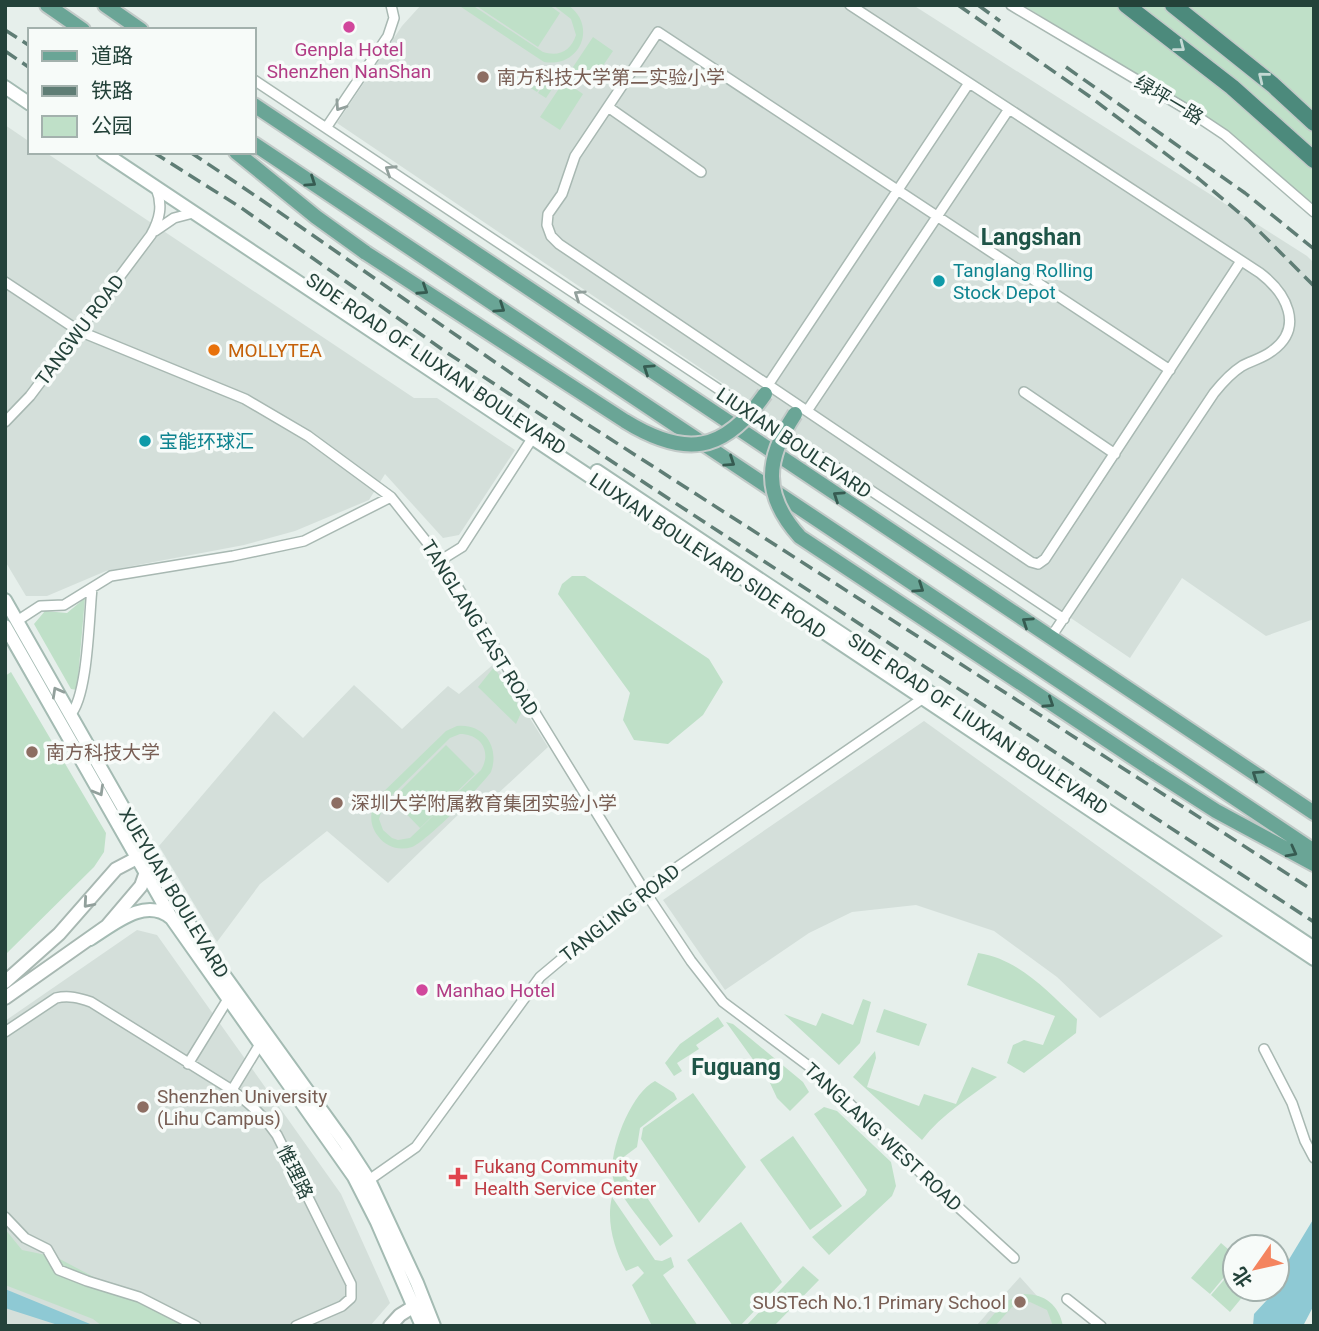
<svg xmlns="http://www.w3.org/2000/svg" width="1319" height="1331" viewBox="0 0 1319 1331" font-family="Roboto,'Noto Sans SC',sans-serif">
  <rect width="100%" height="100%" fill="#e6efeb"/>
  <!-- built -->
  <path fill="#d4dfda" d="M421,5H913L1307,256L1314,263V619L1266,636L1182,578L1130,658L337,123L402,26Z
    M5,125L30,142V152H45L414,398H437L515,450L459,535L443,538L385,474L369,500L295,531L244,545L106,571L47,596H26L5,561Z
    M495,663L548,747L491,800L466,807L388,883L327,831L260,884L217,942L159,846L274,711L303,738L354,685L402,729L448,686L459,694Z
    M924,721L1223,936L1100,1018L1057,977L994,931L916,905L852,912L809,933L725,990L663,900Z
    M137,930L157,935L341,1194L390,1303L370,1326H5V1021Z
    M1020,1277L1064,1326H976Z"/>
  <!-- green -->
  <path fill="#bfe0c8" fill-rule="evenodd" d="M458,5H472L543,52C559,57 571,51 576,35L571,19L553,5H568C598,26 580,68 544,62Z
    M475,5H549L560,13L538,47Z
    M1023,5H1314V207L1227,132Z
    M593,37L613,51L589,86L569,73Z
    M541,69L549,74L537,92L529,87Z
    M550,75L558,80L546,98L538,93Z
    M564,81L583,94L560,130L540,117Z
    M572,576H585L709,659L723,682L703,715L668,744L634,740L623,720L630,693L558,594L562,584Z
    M85,598L77,690L71,689L34,624L45,611L67,613Z
    M494,667L522,711L516,724L478,687Z
    M11,672L106,833L104,852L94,867L5,955V676Z
    M457,726C484,723 500,747 491,772C481,786 426,842 412,847C399,851 386,847 378,836C369,825 370,812 375,800L446,731ZM460,734C481,734 492,752 481,770L410,838L398,840L392,838L383,830L379,819L384,803L450,738Z
    M446,745L475,774L420,828L392,799Z
    M978,953C1019,959 1047,991 1077,1019L1076,1033L1024,1073L1007,1063L1013,1045L1024,1040L1043,1045L1055,1016L967,985Z
    M863,999L871,1002L860,1043L839,1065L784,1014L816,1026L822,1013L853,1025Z
    M884,1009L927,1024L919,1046L876,1032Z
    M718,1017L724,1026L696,1045L699,1049L677,1063L682,1071L674,1076L665,1063L680,1044Z
    M726,1022L733,1024L803,1082L809,1092L790,1111L777,1098L770,1083Z
    M875,1051L876,1058L867,1087L919,1106L924,1094L956,1104L972,1067L997,1077C971,1096 942,1114 922,1140L853,1077Z
    M655,1081L674,1093L677,1099L640,1128L637,1147L621,1159L673,1236L660,1246C651,1233 615,1190 613,1178C608,1151 631,1093 655,1081Z
    M693,1093L746,1167L699,1223L641,1139L643,1128Z
    M824,1107L837,1111L891,1162L896,1186L892,1196L829,1255L812,1237L865,1195L867,1190L814,1114Z
    M793,1136L842,1206L810,1230L760,1160Z
    M612,1197L655,1260L662,1261L671,1257L674,1267L663,1275L698,1326H652L632,1285L644,1273L638,1266L626,1271C614,1249 606,1221 612,1197Z
    M741,1222L782,1282L740,1326H733L687,1260Z
    M5,1229L22,1250L56,1257L186,1326H102L93,1319L5,1285Z
    M1221,1243L1235,1255V1264L1210,1294L1191,1278Z
    M803,1266L819,1280L774,1326H746Z
    M1235,1267V1289H1249L1230,1312L1211,1295Z
    M1024,1294C1045,1294 1059,1305 1063,1326H1053L1047,1310L1030,1302L1012,1307L995,1326H984L1004,1302Z"/>
  <!-- water -->
  <path fill="#8ec9d4" d="M1314,1218V1305L1303,1326H1253L1254,1314L1277,1289L1288,1261Z
    M5,1289L95,1326H61L5,1308Z"/>
  <g fill="none" stroke-linecap="round" stroke-linejoin="round">
    <!-- minor casing -->
    <g stroke="#a8b8b2" stroke-width="12">
      <path id="minor" d="M850,5L1260,273C1286,293 1305,327 1272,351C1263,358 1251,361 1242,366C1231,373 1222,383 1214,393L1051,637
        M1011,5L1186,109L1225,135L1314,212
        M254,80L1064,619
        M608,107L701,172
        M326,128L388,36L394,18L391,5
        M155,231L174,218L193,213
        M5,282L79,331L245,399L308,436L391,497L441,560L644,890L691,961L723,1002L818,1073L923,1175L1014,1258
        M1170,370L658,32L575,156L562,194L548,214L547,225L551,236L559,244L1031,562L1038,564L1045,559L1241,261
        M768,385L969,83
        M1024,392L1115,454
        M807,411L1009,109
        M5,422L30,396L151,235C160,219 163,205 156,188
        M441,560L462,547L537,431
        M17,621L40,606L64,605L111,576L233,556L304,541L391,497
        M70,715C88,697 89,616 92,588
        M5,1032L56,998C69,995 79,998 91,1002L232,1090C250,1104 264,1116 277,1135L351,1284V1298L342,1306L296,1326
        M1264,1049L1292,1103L1305,1141L1314,1158
        M188,1064L228,999
        M232,1090L260,1044
        M369,1180L416,1147L540,977L644,890L922,699
        M5,1217L25,1238L47,1249L59,1270L87,1281L139,1297L196,1326
        M1067,1299L1101,1326"/>
    </g>
    <!-- tertiary casing -->
    <g stroke="#a8b8b2" stroke-width="16">
      <path id="tertiary" d="M5,982L59,934L116,869L137,858H151L141,886L107,926L5,998
        M390,1326L400,1315L421,1302"/>
    </g>
    <!-- secondary casing -->
    <g stroke="#a4bbb3" stroke-width="16">
      <path id="secondary" d="M5,87L30,104
        M103,152L1314,959
        M597,471L1314,948
        M5,600L198,939L345,1143L369,1180L417,1283L434,1326
        M5,626L172,919L354,1177L377,1222L422,1326
        M90,939C113,925 145,896 171,918"/>
    </g>
    <!-- primary casing -->
    <g stroke="#c2cac8" stroke-width="18">
      <path id="primary" d="M47,5L83,30
        M105,5L141,30
        M254,105L1314,813
        M254,144L1314,851
        M236,152L316,217L366,253
        M1149,768L1216,811L1314,864"/>
    </g>
    <!-- trunk casing -->
    <g stroke="#c2cac8" stroke-width="19">
      <path id="trunk" d="M1126,5L1232,87L1314,160
        M1173,5L1273,85L1314,123"/>
    </g>
    <!-- minor -->
    <use href="#minor" stroke="#fff" stroke-width="9"/>
    <!-- tertiary -->
    <use href="#tertiary" stroke="#fff" stroke-width="12"/>
    <!-- secondary -->
    <use href="#secondary" stroke="#fff" stroke-width="12"/>
    <!-- primary -->
    <use href="#primary" stroke="#6aa596" stroke-width="14"/>
    <!-- trunk -->
    <use href="#trunk" stroke="#4c8a7c" stroke-width="16"/>
    <!-- rail -->
    <path stroke="#5f7d75" stroke-width="3.5" stroke-dasharray="14 7" stroke-linecap="butt" d="M958,5L1089,96L1199,179L1249,221L1314,286
      M978,5L1000,21
      M5,30L30,46
      M5,51L30,68
      M1066,67L1245,193L1314,249
      M153,152L240,207L446,352L564,430L1314,922
      M190,152C319,237 444,329 573,415L1314,891"/>
    <!-- primary-bridge casing -->
    <g stroke="#c2cac8" stroke-width="18" stroke-linecap="butt">
      <path id="primary-bridge" d="M366,253L625,421C685,458 724,453 765,394
        M795,414C765,459 762,495 800,537L1149,768"/>
    </g>
    <!-- primary-bridge -->
    <use href="#primary-bridge" stroke="#6aa596" stroke-width="14"/>
  </g>
  <!-- one-way arrows -->
  <defs><path id="oneway-chevron" d="M-2-3.5L2.5 0L-2 3.5" fill="none" stroke-width="1.6" stroke-linecap="round" stroke-linejoin="round" transform="scale(1.75)"/></defs>
  <g stroke="#c4d9d4">
    <use href="#oneway-chevron" transform="translate(1180 47) rotate(38)"/>
    <use href="#oneway-chevron" transform="translate(1263 77) rotate(-141)"/>
  </g>
  <g stroke="#92a09c">
    <use href="#oneway-chevron" transform="translate(340 106) rotate(124)"/>
    <use href="#oneway-chevron" transform="translate(390 170) rotate(-147)"/>
    <use href="#oneway-chevron" transform="translate(579 295) rotate(-146)"/>
    <use href="#oneway-chevron" transform="translate(57 692) rotate(-119)"/>
    <use href="#oneway-chevron" transform="translate(99 791) rotate(60)"/>
    <use href="#oneway-chevron" transform="translate(88 903) rotate(131)"/>
  </g>
  <g stroke="#365b51">
    <use href="#oneway-chevron" transform="translate(311 182) rotate(34)"/>
    <use href="#oneway-chevron" transform="translate(423 290) rotate(33)"/>
    <use href="#oneway-chevron" transform="translate(500 308) rotate(34)"/>
    <use href="#oneway-chevron" transform="translate(648 369) rotate(-146)"/>
    <use href="#oneway-chevron" transform="translate(730 462) rotate(34)"/>
    <use href="#oneway-chevron" transform="translate(838 496) rotate(-146)"/>
    <use href="#oneway-chevron" transform="translate(919 588) rotate(34)"/>
    <use href="#oneway-chevron" transform="translate(1027 622) rotate(-146)"/>
    <use href="#oneway-chevron" transform="translate(1049 703) rotate(33)"/>
    <use href="#oneway-chevron" transform="translate(1257 775) rotate(-146)"/>
    <use href="#oneway-chevron" transform="translate(1292 852) rotate(28)"/>
  </g>
  <!-- markers -->
  <g fill="#d1479c" stroke="#f7fbf9" stroke-width="2.5">
    <circle cx="349" cy="27" r="7"/>
    <circle cx="422" cy="990" r="7"/>
  </g>
  <g fill="#8d6e63" stroke="#f7fbf9" stroke-width="2.5">
    <circle cx="483" cy="77" r="7"/>
    <circle cx="32" cy="752" r="7"/>
    <circle cx="337" cy="803" r="7"/>
    <circle cx="143" cy="1107" r="7"/>
    <circle cx="1020" cy="1302" r="7"/>
  </g>
  <g fill="#0f9aa8" stroke="#f7fbf9" stroke-width="2.5">
    <circle cx="939" cy="281" r="7"/>
    <circle cx="145" cy="441" r="7"/>
  </g>
  <circle fill="#e8710a" stroke="#f7fbf9" stroke-width="2.5" cx="214" cy="350" r="7"/>
  <path fill="#e0444e" stroke="#f7fbf9" stroke-width="2.5" d="M454.5 1166.5h7v7h7v7h-7v7h-7v-7h-7v-7h7z"/>
  <g text-anchor="middle" dominant-baseline="central" stroke-width="7" stroke-linejoin="round" paint-order="stroke">
    <!-- hotel labels -->
    <g font-size="19" fill="#b23c85" stroke="#f7fbf9">
      <text x="349" y="49">Genpla Hotel<tspan x="349" dy="22">Shenzhen NanShan</tspan></text>
      <text x="436" y="990" text-anchor="start">Manhao Hotel</text>
    </g>
    <!-- education labels -->
    <g font-size="19" fill="#785e54" stroke="#f7fbf9" text-anchor="start">
      <text x="497" y="77">南方科技大学第二实验小学</text>
      <text x="46" y="752">南方科技大学</text>
      <text x="351" y="803">深圳大学附属教育集团实验小学</text>
      <text x="157" y="1096">Shenzhen University<tspan x="157" dy="22">(Lihu Campus)</tspan></text>
      <text x="1006" y="1302" text-anchor="end">SUSTech No.1 Primary School</text>
    </g>
    <!-- street labels -->
    <g font-size="19" fill="#24423a" stroke="#f7fbf9">
      <text transform="translate(1169 100) rotate(31)">绿坪一路</text>
      <text transform="translate(80 330) rotate(-53)">TANGWU ROAD</text>
      <text transform="translate(436 364) rotate(34)">SIDE ROAD OF LIUXIAN BOULEVARD</text>
      <text transform="translate(794 443) rotate(34)">LIUXIAN BOULEVARD</text>
      <text transform="translate(708 556) rotate(34)">LIUXIAN BOULEVARD SIDE ROAD</text>
      <text transform="translate(480 628) rotate(58)">TANGLANG EAST ROAD</text>
      <text transform="translate(978 724) rotate(34)">SIDE ROAD OF LIUXIAN BOULEVARD</text>
      <text transform="translate(174 893) rotate(59)">XUEYUAN BOULEVARD</text>
      <text transform="translate(620 913) rotate(-38)">TANGLING ROAD</text>
      <text transform="translate(883 1137) rotate(43)">TANGLANG WEST ROAD</text>
      <text transform="translate(295 1172) rotate(64)">惟理路</text>
    </g>
    <!-- culture labels -->
    <g font-size="19" fill="#0d838f" stroke="#f7fbf9" text-anchor="start">
      <text x="953" y="270">Tanglang Rolling<tspan x="953" dy="22">Stock Depot</tspan></text>
      <text x="159" y="441">宝能环球汇</text>
    </g>
    <!-- food labels -->
    <g font-size="19" fill="#c56008" stroke="#f7fbf9" text-anchor="start">
      <text x="228" y="350">MOLLYTEA</text>
    </g>
    <!-- health labels -->
    <g font-size="19" fill="#be3a42" stroke="#f7fbf9" text-anchor="start">
      <text x="474" y="1166">Fukang Community<tspan x="474" dy="22">Health Service Center</tspan></text>
    </g>
    <!-- quarter labels -->
    <g font-size="23" font-weight="bold" fill="#1f5548" stroke="#f7fbf9">
      <text x="1031" y="237">Langshan</text>
      <text x="736" y="1067">Fuguang</text>
    </g>
  </g>
  <!-- border -->
  <rect width="1319" height="1331" fill="none" stroke="#24423a" stroke-width="14"/>
  <!-- legend -->
  <rect x="28" y="28" width="228" height="126" fill="#f7fbf9" stroke="#a3b1ad" stroke-width="2"/>
  <rect x="42" y="51" width="35" height="10" fill="#6aa596" stroke="#a3b1ad" stroke-width="2"/>
  <text x="91" y="63" font-size="21" fill="#24423a">道路</text>
  <rect x="42" y="86" width="35" height="10" fill="#5f7d75" stroke="#a3b1ad" stroke-width="2"/>
  <text x="91" y="98" font-size="21" fill="#24423a">铁路</text>
  <rect x="42" y="116" width="35" height="21" fill="#bfe0c8" stroke="#a3b1ad" stroke-width="2"/>
  <text x="91" y="133" font-size="21" fill="#24423a">公园</text>
  <!-- north arrow -->
  <g transform="translate(1256 1268) rotate(236)"><circle r="33" fill="#f7fbf9" stroke="#a3b1ad" stroke-width="2"/>
  <path d="M0-5L12 26L0 18L-12 26Z" fill="#f4845f"/>
  <text y="-10" font-size="19" font-weight="bold" text-anchor="middle" fill="#24423a">北</text>
  </g>
</svg>
